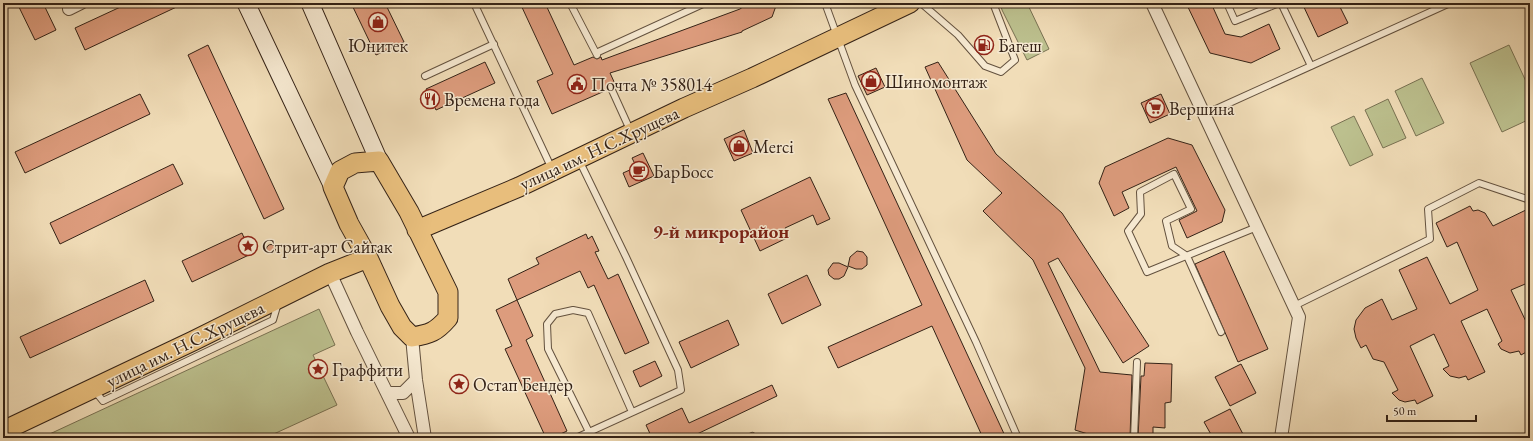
<svg xmlns="http://www.w3.org/2000/svg" width="1533" height="441" viewBox="0 0 1533 441" font-family="'EB Garamond',serif">
  <rect width="100%" height="100%" fill="#f1ddb8"/>
  <filter id="stains"><feTurbulence type="fractalNoise" baseFrequency=".005" numOctaves="4"/><feColorMatrix values="0 0 0 0 .2 0 0 0 0 .09 0 0 0 0 .02 0 0 0 .5 -.17"/></filter>
  <radialGradient id="worn" r=".72"><stop offset=".6" stop-color="#630" stop-opacity="0"/><stop offset="1" stop-color="#630" stop-opacity=".3"/></radialGradient>
  <!-- green -->
  <path fill="#bcc08e" stroke="#787152" d="M1000,3H1027L1049,49L1027,60L1002,10Z
    M1509,45L1530,90V119L1502,132L1470,63Z
    M1422,78L1444,123L1416,136L1395,91Z
    M1388,99L1406,138L1383,148L1365,110Z
    M1354,116L1373,155L1350,166L1331,127Z
    M319,309L335,345L313,355L337,405L265,438H41Z"/>
  <!-- building -->
  <path fill="#dd9c7d" stroke="#342216" d="M17,3H43L56,30L35,40Z
    M129,3H185L85,50L75,28Z
    M351,3H385L404,42L376,55Z
    M520,3H545L574,65L593,57L597,59L601,57L602,60L740,9L748,3H777L772,17L742,31V32L610,73L616,86L610,84L607,86V90L552,114L537,81L553,74Z
    M1186,3H1211L1225,34L1241,37L1269,24L1280,49L1251,63L1210,53Z
    M1302,3H1338L1348,23L1318,37Z
    M208,45L284,209L264,219L188,55Z
    M485,62L495,83L436,110L426,89Z
    M938,62L996,154L1062,213L1149,346L1123,363L1058,258L1048,263L1100,372L1132,375L1130,438H1101L1075,430L1085,368L1033,260L983,211L1002,193L967,160L925,67Z
    M876,68L885,87L867,95L858,76Z
    M846,93L1006,438H983L932,326L838,368L828,347L922,305L828,99Z
    M140,94L150,114L25,173L15,152Z
    M1161,94L1170,114L1150,123L1141,103Z
    M744,130L753,153L734,161L724,139Z
    M1168,138L1192,145L1225,210L1222,222L1187,238L1179,220L1197,211L1176,167L1122,192L1129,208L1114,216L1099,183L1105,167Z
    M643,153L654,176L629,187L623,173L632,169L631,166L635,164L632,158Z
    M173,164L183,184L60,244L50,223Z
    M810,177L830,219L817,225L813,215L785,228L789,237L760,251L741,210Z
    M1470,206L1473,211L1478,210L1485,213L1493,226L1530,208V282L1511,290L1530,330V350L1521,355L1519,351L1510,353L1501,349L1498,344L1502,341L1487,309L1461,321L1485,372L1468,380L1466,376L1459,378L1450,376L1443,369L1449,366L1434,334L1410,346L1433,396L1417,404L1415,400L1405,402L1399,400L1392,393L1398,390L1384,362L1373,359L1366,345L1361,348L1356,338L1354,329L1356,320L1365,308L1382,299L1392,320L1417,309L1399,270L1427,257L1450,304L1478,290L1457,242L1447,247L1436,223Z
    M242,233L251,254L192,282L182,261Z
    M586,234L588,239L592,236L599,251L595,252L608,279L618,274L649,343L625,354L594,285L588,288L580,271L517,300L508,279L539,264L536,258Z
    M266.5 249a4.5 4.5 0 1 1 9 0a4.5 4.5 0 1 1-9 0Z
    M857,251L863,252L867,257V265L862,269H856L848,266L850,257Z
    M1224,251L1268,349L1238,362L1195,264Z
    M833,263H839L848,267L844,276L839,279H834L829,275L828,270Z
    M807,275L821,305L782,324L768,294Z
    M145,280L154,301L30,358L20,337Z
    M517,300L533,336L526,340L567,431L552,438H546L505,349L512,346L496,310Z
    M728,320L739,345L691,368L679,342Z
    M655,361L662,376L640,387L633,371Z
    M1145,363L1172,364L1171,402L1165,403V428L1153,427V438H1138L1141,376H1144Z
    M1241,364L1256,393L1230,406L1215,377Z
    M772,385L777,396L695,435L696,438H652L646,425L682,408L689,423Z
    M1230,409L1245,438H1213L1204,422Z"/>
  <g fill="none" stroke-linecap="round" stroke-linejoin="round">
    <!-- lane casing -->
    <g stroke="#63513e" stroke-width="8">
      <path id="lane" d="M474,3L552,169
        M570,3L597,55
        M825,3L855,85L976,342L1018,438
        M921,3L958,35L985,66L1001,72L1015,60L993,3
        M1227,3L1235,21L1279,3
        M1281,3L1311,66
        M596,53L705,3
        M425,76L494,44
        M611,88L631,132
        M1205,114L1450,3
        M1294,306L1430,239L1428,209L1479,183L1530,200
        M1221,332L1187,256L1172,246L1166,221L1191,209L1174,174L1140,192L1141,214L1128,231L1147,272L1257,227
        M94,390L103,401L273,320L278,303
        M576,438L681,390L678,370L626,257L579,160
        M593,438L589,432L548,349L547,324L555,314L573,310L588,313L632,412
        M748,438L752,436
        M1134,438L1137,362"/>
    </g>
    <!-- street casing -->
    <g stroke="#63513e" stroke-width="14">
      <path id="street" d="M1152,3L1299,317L1281,438
        M69,9L81,3
        M330,273L357,332L409,438
        M412,337L416,380L425,438
        M387,393H403L416,380"/>
    </g>
    <!-- secondary casing -->
    <g stroke="#342216" stroke-width="19">
      <path id="secondary" d="M246,3L333,187
        M310,3L379,161"/>
    </g>
    <!-- primary casing -->
    <g stroke="#342216" stroke-width="21">
      <path id="primary" d="M379,161L409,212L448,292V318C436,332 430,334 412,337L402,327L390,306L368,258L349,224L333,187L340,171L355,163Z
        M417,230L519,187L684,108L752,78L910,3
        M3,431L193,341L330,273L368,258"/>
    </g>
    <!-- lane -->
    <use href="#lane" stroke="#f6e9d1" stroke-width="6"/>
    <!-- street -->
    <use href="#street" stroke="#f6e9d1" stroke-width="12"/>
    <!-- secondary -->
    <use href="#secondary" stroke="#f6e9d1" stroke-width="17"/>
    <!-- primary -->
    <use href="#primary" stroke="#e8be7c" stroke-width="19"/>
  </g>
  <!-- icons -->
  <defs>
    <g id="shop-ring" transform="scale(1)"><circle r="9.5" fill="#f6e9d1" stroke="#8f2418" stroke-width="1.5"/><path d="M-5-2.5h2.3a2.7 3.5 0 0 1 5.4 0H5L5.5 6h-11ZM-1.5-2.5h3a1.5 2.3 0 0 0-3 0Z" fill="#8f2418"/></g>
    <g id="fuel-ring" transform="scale(1)"><circle r="9.5" fill="#f6e9d1" stroke="#8f2418" stroke-width="1.5"/><path d="M-5.5-6h7V0h2V4h1.3V-2.5L3-4.5l.8-.8L6-3V5H2.5V1h-1V6h-7ZM-4.2-4.7v3.2H.2V-4.7Z" fill="#8f2418"/></g>
    <g id="civic-ring" transform="scale(1)"><circle r="9.5" fill="#f6e9d1" stroke="#8f2418" stroke-width="1.5"/><path d="M-.6-6.5H3V-4.5H.6V-3L4-1V1h2V6H-6V1h2V-1L-.6-3ZM-1.2 2.5V6h2.4V2.5Z" fill="#8f2418"/></g>
    <g id="restaurant-ring" transform="scale(1)"><circle r="9.5" fill="#f6e9d1" stroke="#8f2418" stroke-width="1.5"/><path d="M-5-6h1v4h1v-4h1v4h1v-4h1v5L-1.5 .5V6h-2V.5L-5-1ZM5-6V6H3V1.5H1.5Q1.5-4 5-6Z" fill="#8f2418"/></g>
    <g id="supermarket-ring" transform="scale(1)"><circle r="9.5" fill="#f6e9d1" stroke="#8f2418" stroke-width="1.5"/><path d="M-6-5.5h2.5l.6 2H6L4.5 2H-2.5L-4.4-4H-6ZM-1.5 3.2a1.3 1.3 0 1 0 .1 0ZM3 3.2a1.3 1.3 0 1 0 .1 0Z" fill="#8f2418"/></g>
    <g id="cafe-ring" transform="scale(1)"><circle r="9.5" fill="#f6e9d1" stroke="#8f2418" stroke-width="1.5"/><path d="M-5.5-4.5H6V0H3Q3 3.5 0 3.5H-2.5Q-5.5 3.5-5.5 0ZM3-3.2v2h1.7v-2ZM-6 4.5H4V6H-6Z" fill="#8f2418"/></g>
    <g id="sight-ring" transform="scale(1)"><circle r="9.5" fill="#f6e9d1" stroke="#8f2418" stroke-width="1.5"/><path d="M0-6L1.8-2.2L6-1.7L2.9 1.2L3.7 5.4L0 3.3L-3.7 5.4L-2.9 1.2L-6-1.7L-1.8-2.2Z" fill="#8f2418"/></g>
  </defs>
  <g fill-rule="evenodd">
    <use href="#shop-ring" x="378" y="22"/>
    <use href="#fuel-ring" x="984" y="45"/>
    <use href="#shop-ring" x="871" y="81"/>
    <use href="#civic-ring" x="577" y="84"/>
    <use href="#restaurant-ring" x="430" y="99"/>
    <use href="#supermarket-ring" x="1155" y="108"/>
    <use href="#shop-ring" x="739" y="146"/>
    <use href="#cafe-ring" x="639" y="171"/>
    <use href="#sight-ring" x="248" y="246"/>
    <use href="#sight-ring" x="318" y="369"/>
    <use href="#sight-ring" x="459" y="384"/>
  </g>
  <g text-anchor="middle" dominant-baseline="central" stroke-width="3" stroke-linejoin="round" paint-order="stroke">
    <!-- poi labels -->
    <g font-size="18" fill="#342216" stroke="#f6e9d1" text-anchor="start">
      <text x="378" y="45" text-anchor="middle">Юнитек</text>
      <text x="998" y="45">Багеш</text>
      <text x="885" y="81">Шиномонтаж</text>
      <text x="591" y="84">Почта № 358014</text>
      <text x="444" y="99">Времена года</text>
      <text x="1169" y="108">Вершина</text>
      <text x="753" y="146">Merci</text>
      <text x="653" y="171">БарБосс</text>
      <text x="262" y="246">Стрит-арт Сайгак</text>
      <text x="332" y="369">Граффити</text>
      <text x="473" y="384">Остап Бендер</text>
    </g>
    <!-- street labels -->
    <g font-size="18" fill="#342216" stroke="#f6e9d1">
      <text transform="translate(599 148) rotate(-25)">улица им. Н.С.Хрущева</text>
      <text transform="translate(185 344) rotate(-26)">улица им. Н.С.Хрущева</text>
    </g>
    <!-- neighbourhood labels -->
    <g font-size="19" font-weight="bold" fill="#7a1f14" stroke="#f6e9d1">
      <text x="721" y="231">9-й микрорайон</text>
    </g>
  </g>
  <!-- margin -->
  <rect width="1533" height="441" fill="none" stroke="#f1ddb8" stroke-width="16"/>
  <rect x="4" y="4" width="1525" height="433" fill="none" stroke="#342216" stroke-width="2"/>
  <rect x="8" y="8" width="1517" height="425" fill="none" stroke="#342216"/>
  <!-- scale -->
  <path d="M1387 415v6h89v-6" fill="none" stroke="#342216" stroke-width="2"/>
  <text x="1393" y="415" font-size="12" fill="#342216" stroke="#f6e9d1" stroke-width="3" paint-order="stroke">50 m</text>
  <rect width="100%" height="100%" filter="url(#stains)"/>
  <rect width="100%" height="100%" fill="url(#worn)"/>
</svg>
